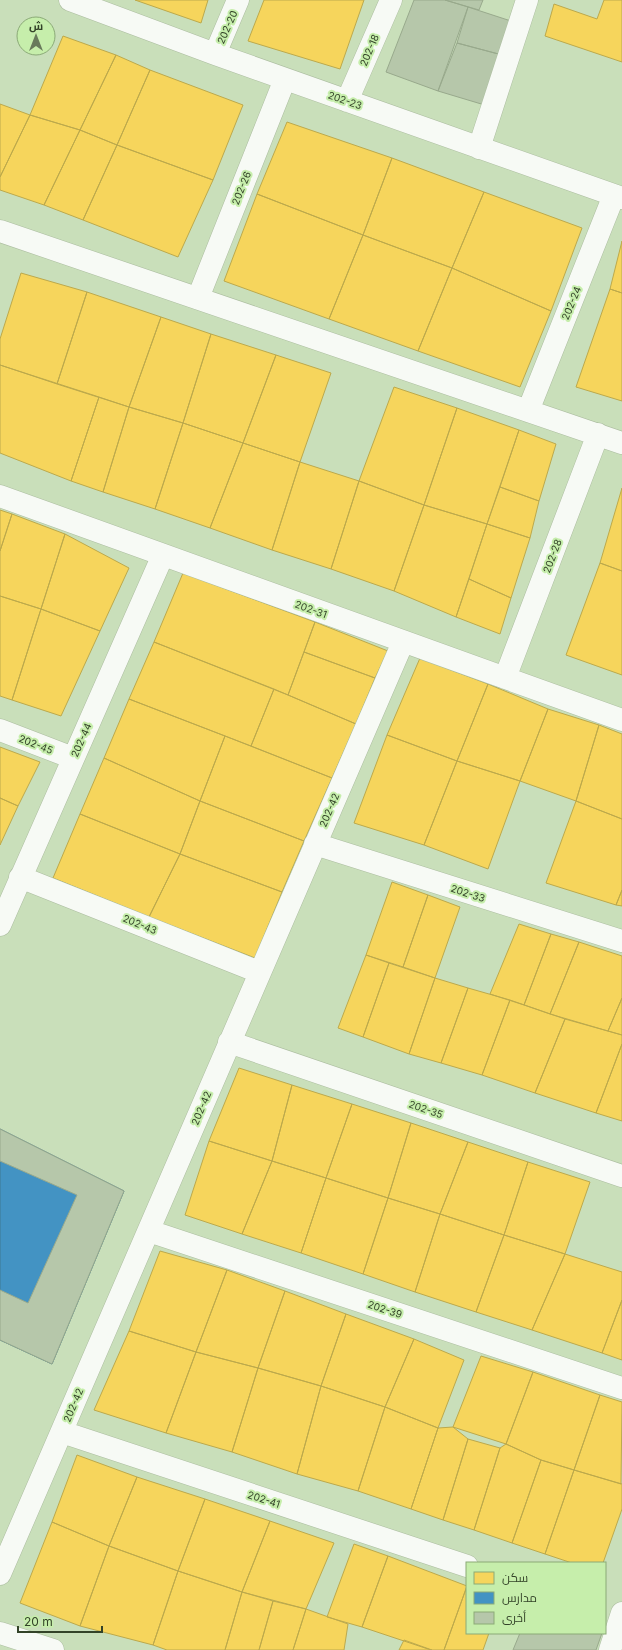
<svg xmlns="http://www.w3.org/2000/svg" width="622" height="1650" viewBox="0 0 622 1650" font-family="Inter,Cairo,sans-serif">
  <rect width="100%" height="100%" fill="#c9dfba"/>
  <!-- homes -->
  <path fill="#f6d55c" stroke="#bca94c" d="M135,0H208L201,23Z
    M264,0H364L340,69L248,41Z
    M604,0H622V62L545,36L554,4L597,19Z
    M63,36L116,55L80,130L30,115Z
    M116,55L150,70L117,145L80,130Z
    M150,70L243,105L213,180L117,145Z
    M0,104L30,115L0,177Z
    M30,115L80,130L44,205L0,190V177Z
    M287,122L392,158L363,235L257,194Z
    M80,130L117,145L83,220L44,205Z
    M117,145L213,180L178,257L83,220Z
    M392,158L484,192L452,268L363,235Z
    M484,192L582,228L551,311L452,268Z
    M257,194L363,235L329,319L224,281Z
    M363,235L452,268L418,351L329,319Z
    M622,241V293L610,289Z
    M452,268L551,311L520,387L418,351Z
    M21,273L87,292L57,384L0,365V339Z
    M610,289L622,293V401L576,387Z
    M87,292L161,317L129,407L57,384Z
    M161,317L211,334L183,423L129,407Z
    M211,334L276,355L243,443L183,423Z
    M276,355L331,373L300,462L243,443Z
    M0,365L99,397L71,481L0,453Z
    M394,387L457,408L424,505L359,481Z
    M99,397L129,407L103,492L71,481Z
    M129,407L183,423L155,509L103,492Z
    M457,408L519,430L487,524L424,505Z
    M183,423L243,443L210,528L155,509Z
    M519,430L556,444L539,501L500,487Z
    M243,443L300,462L272,550L210,528Z
    M300,462L359,481L331,569L272,550Z
    M359,481L424,505L394,591L331,569Z
    M500,487L539,501L530,538L487,524Z
    M622,488V571L600,563Z
    M424,505L487,524L456,617L394,591Z
    M0,510L12,514L0,551Z
    M12,514L65,534L41,609L0,596V551Z
    M487,524L530,538L511,598L469,579Z
    M65,534L129,568L100,631L41,609Z
    M600,563L622,571V675L566,655Z
    M183,573L315,622L288,695L154,642Z
    M469,579L511,598L500,634L456,617Z
    M0,596L41,609L12,700L0,696Z
    M41,609L100,631L61,716L12,700Z
    M315,622L388,651L375,678L304,652Z
    M154,642L274,689L251,746L129,699Z
    M304,652L375,678L356,724L288,695Z
    M420,658L488,684L457,761L387,735Z
    M488,684L548,709L520,781L457,761Z
    M274,689L356,724L332,778L251,746Z
    M129,699L225,736L200,801L104,758Z
    M548,709L599,725L576,801L520,781Z
    M599,725L622,734V819L576,801Z
    M387,735L457,761L424,845L354,823Z
    M225,736L332,778L304,841L200,801Z
    M0,747L40,762L18,806L0,798Z
    M104,758L200,801L180,854L80,814Z
    M457,761L520,781L488,869L424,845Z
    M0,798L18,806L0,845Z
    M200,801L304,841L282,892L180,854Z
    M576,801L622,819V890L616,905L546,883Z
    M80,814L180,854L149,917L53,878Z
    M180,854L282,892L255,958L149,917Z
    M392,882L428,895L403,967L366,955Z
    M622,890V906L616,905Z
    M428,895L460,907L435,978L403,967Z
    M519,924L551,934L524,1005L490,994Z
    M551,934L579,942L550,1014L524,1005Z
    M579,942L622,956V998L608,1031L550,1014Z
    M366,955L389,963L363,1037L338,1028Z
    M389,963L435,978L409,1054L363,1037Z
    M435,978L468,988L441,1063L409,1054Z
    M468,988L510,1000L482,1075L441,1063Z
    M622,998V1035L608,1031Z
    M510,1000L565,1019L535,1093L482,1075Z
    M565,1019L622,1035V1044L596,1113L535,1093Z
    M622,1044V1121L596,1113Z
    M239,1068L292,1085L272,1161L209,1141Z
    M292,1085L352,1104L326,1178L272,1161Z
    M352,1104L411,1123L388,1198L326,1178Z
    M411,1123L468,1142L440,1214L388,1198Z
    M209,1141L272,1161L242,1234L185,1215Z
    M468,1142L528,1162L504,1235L440,1214Z
    M272,1161L326,1178L301,1253L242,1234Z
    M528,1162L590,1182L565,1254L504,1235Z
    M326,1178L388,1198L363,1274L301,1253Z
    M388,1198L440,1214L415,1292L363,1274Z
    M440,1214L504,1235L476,1312L415,1292Z
    M504,1235L565,1254L532,1330L476,1312Z
    M160,1251L227,1270L196,1352L129,1331Z
    M565,1254L622,1272V1300L602,1353L532,1330Z
    M227,1270L285,1291L258,1368L196,1352Z
    M285,1291L346,1314L321,1386L258,1368Z
    M622,1300V1360L602,1353Z
    M346,1314L414,1339L385,1407L321,1386Z
    M129,1331L196,1352L166,1433L94,1410Z
    M414,1339L464,1360L438,1428L385,1407Z
    M196,1352L258,1368L232,1452L166,1433Z
    M481,1356L533,1372L506,1444L453,1427Z
    M258,1368L321,1386L297,1474L232,1452Z
    M533,1372L600,1395L574,1470L541,1460L506,1444Z
    M321,1386L385,1407L358,1491L297,1474Z
    M600,1395L622,1402L621,1484L574,1470Z
    M385,1407L438,1428L411,1509L358,1491Z
    M453,1427L468,1439L443,1520L411,1509L438,1428Z
    M468,1439L500,1448L474,1530L443,1520Z
    M506,1444L541,1460L512,1543L474,1530L500,1448Z
    M77,1455L137,1477L109,1546L52,1522Z
    M541,1460L574,1470L545,1554L512,1543Z
    M574,1470L622,1484V1509L603,1563H572L545,1554Z
    M137,1477L205,1499L178,1571L109,1546Z
    M205,1499L270,1521L242,1592L178,1571Z
    M270,1521L334,1543L306,1609L242,1592Z
    M52,1522L109,1546L80,1626L20,1603Z
    M354,1544L388,1556L362,1627L327,1617Z
    M109,1546L178,1571L153,1645L80,1626Z
    M388,1556L467,1586L444,1650H431L362,1627Z
    M178,1571L242,1592L225,1650H167L153,1645Z
    M467,1586V1633H489L483,1650H444Z
    M242,1592L273,1601L259,1650H225Z
    M273,1601L306,1609L293,1650H259Z
    M306,1609L348,1624L344,1650H293Z
    M404,1640L432,1650H399Z"/>
  <!-- schools -->
  <path fill="#4393c3" stroke="#3e7b94" d="M0,1129L124,1191L52,1364L0,1340Z"/>
  <!-- building -->
  <path fill="#b6c7aa" stroke="#98a98c" d="M414,0H445L468,7L438,91L386,72Z
    M445,0H483L479,10Z
    M468,7L517,23L506,56L457,43Z
    M457,43L506,56L488,106L438,91Z
    M0,1129L124,1191L52,1364L0,1340V1290L28,1303L77,1195L0,1161Z
    M520,1633H602L596,1650H513Z"/>
  <g fill="none" stroke-linecap="round" stroke-linejoin="round">
    <!-- minor casing -->
    <g stroke="#acbda0" stroke-width="23">
      <path id="minor" d="M70,0L215,54L622,198
        M215,54L238,0
        M347,101L391,0
        M479,148L527,0
        M0,231L622,443
        M198,298L285,79
        M528,411L614,195
        M0,496L622,720
        M505,678L598,434
        M0,730L73,758
        M315,844L622,941
        M20,877L259,972
        M0,925L163,555
        M229,1042L622,1176
        M149,1231L622,1388
        M62,1432L467,1566
        M0,1574L403,642
        M0,1633L53,1650
        M610,1650L622,1613"/>
    </g>
    <!-- minor -->
    <use href="#minor" stroke="#f7faf5" stroke-width="22"/>
  </g>
  <g text-anchor="middle" dominant-baseline="central" stroke-width="4" stroke-linejoin="round" paint-order="stroke">
    <!-- street labels -->
    <g font-size="10" fill="#334328" stroke="#c6eeab">
      <text transform="translate(227 27) rotate(-66)">202-20</text>
      <text transform="translate(369 50) rotate(-67)">202-18</text>
      <text transform="translate(345 100) rotate(19)">202-23</text>
      <text transform="translate(241 188) rotate(-68)">202-26</text>
      <text transform="translate(571 303) rotate(-68)">202-24</text>
      <text transform="translate(552 556) rotate(-69)">202-28</text>
      <text transform="translate(311 609) rotate(20)">202-31</text>
      <text transform="translate(81 740) rotate(-66)">202-44</text>
      <text transform="translate(36 744) rotate(21)">202-45</text>
      <text transform="translate(329 810) rotate(-67)">202-42</text>
      <text transform="translate(468 893) rotate(18)">202-33</text>
      <text transform="translate(140 924) rotate(22)">202-43</text>
      <text transform="translate(201 1108) rotate(-67)">202-42</text>
      <text transform="translate(426 1109) rotate(19)">202-35</text>
      <text transform="translate(385 1309) rotate(18)">202-39</text>
      <text transform="translate(73 1405) rotate(-67)">202-42</text>
      <text transform="translate(264 1499) rotate(18)">202-41</text>
    </g>
  </g>
  <!-- legend -->
  <rect x="466" y="1562" width="140" height="72" fill="#c6eeab" stroke="#8baa77"/>
  <rect x="474" y="1572" width="20" height="12" fill="#f6d55c" stroke="#8baa77"/>
  <text x="502" y="1582" font-size="12" fill="#334328">سكن</text>
  <rect x="474" y="1592" width="20" height="12" fill="#4393c3" stroke="#8baa77"/>
  <text x="502" y="1602" font-size="12" fill="#334328">مدارس</text>
  <rect x="474" y="1612" width="20" height="12" fill="#b6c7aa" stroke="#8baa77"/>
  <text x="502" y="1622" font-size="12" fill="#334328">أخرى</text>
  <!-- north arrow -->
  <g transform="translate(36 36)"><circle r="19" fill="#c6eeab" stroke="#8baa77"/>
  <path d="M0-3L7 15L0 10L-7 15Z" fill="#687a5b"/>
  <text y="-6" font-size="11" font-weight="bold" text-anchor="middle" fill="#334328">ش</text>
  </g>
  <!-- scale -->
  <path d="M18 1626v6h84v-6" fill="none" stroke="#334328" stroke-width="2"/>
  <text x="24" y="1626" font-size="12" fill="#334328" stroke="#c6eeab" stroke-width="3" paint-order="stroke">20 m</text>
</svg>
